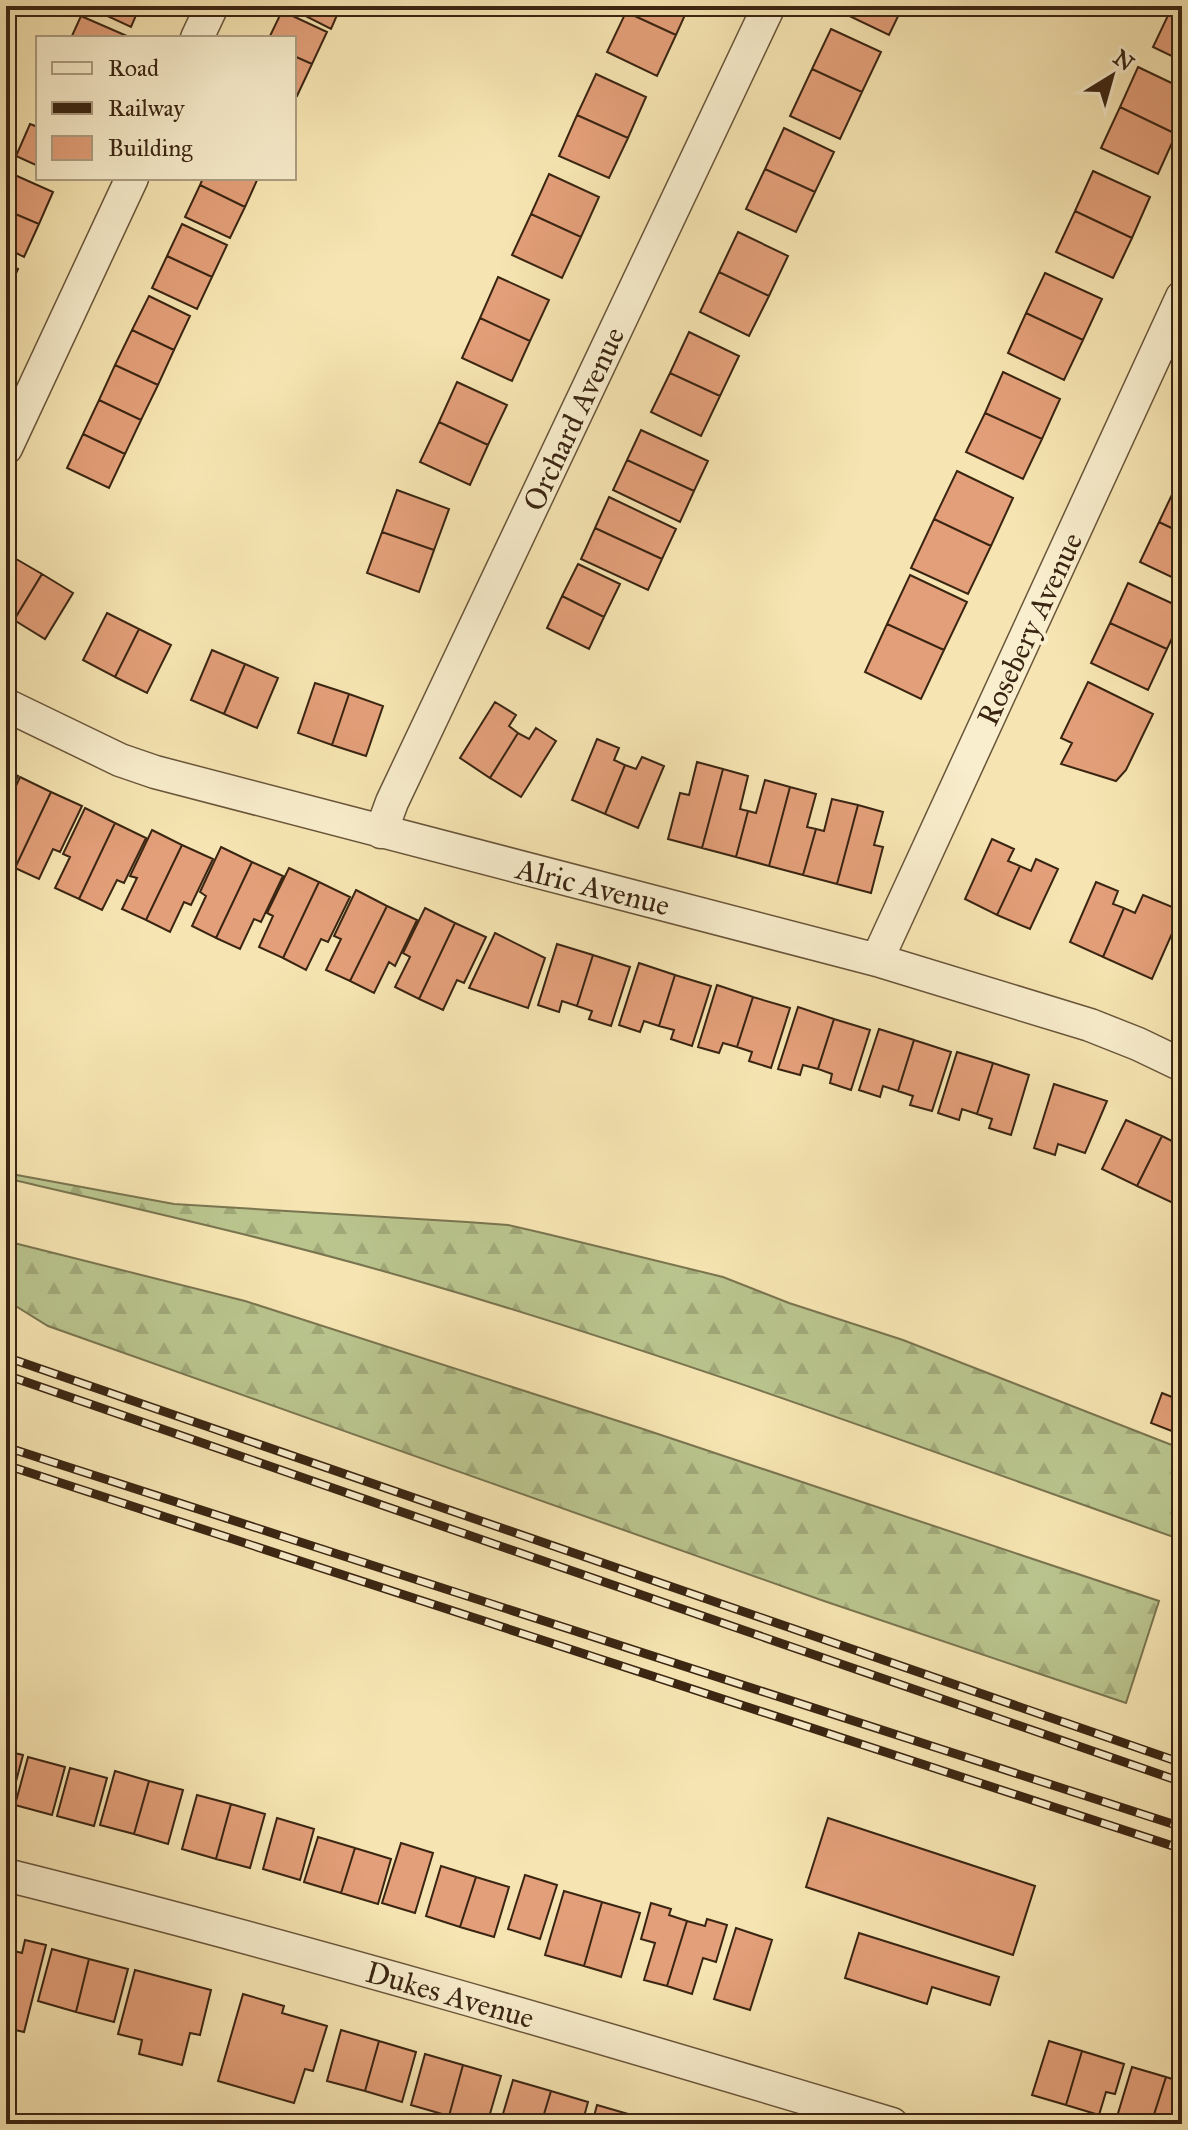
<svg xmlns="http://www.w3.org/2000/svg" width="1188" height="2130" viewBox="0 0 1188 2130" font-family="'IM FELL Great Primer',serif">
  <defs>
    <pattern id="forest-firs" width="22" height="20" patternUnits="userSpaceOnUse" patternTransform="scale(2)"><rect width="22" height="20" fill="#bac58e"/><path d="M5 1l3.5 6h-7zM16 11l3.5 6h-7z" fill="#a1a979"/></pattern>
  </defs>
  <rect width="100%" height="100%" fill="#f6e5b2"/>
  <filter id="stains"><feTurbulence type="fractalNoise" baseFrequency=".0025" numOctaves="4"/><feColorMatrix values="0 0 0 0 .2 0 0 0 0 .09 0 0 0 0 .02 0 0 0 .5 -.17"/></filter>
  <radialGradient id="worn" r=".72"><stop offset=".6" stop-color="#630" stop-opacity="0"/><stop offset="1" stop-color="#630" stop-opacity=".3"/></radialGradient>
  <!-- forest -->
  <path fill="url(#forest-firs)" stroke="#7a7550" stroke-width="2" d="M6,1173L174,1204L467,1222L508,1225L547,1234L723,1277L789,1303L903,1340L1182,1449V1540C933,1452 682,1358 428,1284C293,1244 156,1213 18,1181L6,1178Z
    M6,1241L245,1301L643,1429L1159,1601L1126,1703L824,1601L48,1326L6,1300Z"/>
  <!-- building -->
  <path fill="#e39f79" stroke="#3a2512" stroke-width="2" d="M86,6H140L131,27Z
    M286,6H341L331,29Z
    M628,6H689L676,35L626,12Z
    M842,6H903L889,35L839,11Z
    M1172,7L1182,12V61L1153,47Z
    M282,11L327,32L312,64L294,56V38H269Z
    M626,12L676,35L657,76L607,52Z
    M81,16L127,36L126,38H71Z
    M831,29L881,52L862,92L812,69Z
    M294,56L312,64L297,96L294,95Z
    M1138,67L1182,88V121L1176,134L1120,107Z
    M812,69L862,92L840,139L790,116Z
    M596,74L646,97L628,138L577,115Z
    M1120,107L1176,134L1158,174L1101,148Z
    M577,115L628,138L609,178L559,156Z
    M30,124L38,127V166L16,156Z
    M784,128L834,152L815,192L765,169Z
    M765,169L815,192L796,232L746,209Z
    M1093,171L1150,197L1132,238L1075,211Z
    M8,172L53,192L39,224L6,210Z
    M549,174L599,197L581,237L531,214Z
    M203,178H258L245,207L200,185Z
    M200,185L245,207L230,238L185,217Z
    M6,210L39,224L24,257L6,248Z
    M1075,211L1132,238L1113,278L1056,252Z
    M531,214L581,237L562,278L512,255Z
    M182,224L227,245L212,277L167,256Z
    M738,232L788,256L769,296L719,272Z
    M167,256L212,277L197,309L152,288Z
    M6,263L18,269L6,296Z
    M719,272L769,296L749,336L700,312Z
    M1045,273L1102,299L1083,340L1026,313Z
    M498,277L549,300L530,341L480,318Z
    M149,296L190,316L174,350L132,330Z
    M1026,313L1083,340L1064,380L1008,353Z
    M480,318L530,341L512,381L462,358Z
    M132,330L174,350L158,385L115,365Z
    M689,332L739,356L720,396L670,373Z
    M115,365L158,385L141,420L99,400Z
    M1003,372L1060,399L1042,439L985,413Z
    M670,373L720,396L701,436L651,412Z
    M457,382L507,405L488,445L439,422Z
    M99,400L141,420L125,454L83,434Z
    M985,413L1042,439L1023,479L966,452Z
    M439,422L488,445L470,485L420,462Z
    M641,430L708,461L694,491L627,460Z
    M83,434L125,454L109,488L67,468Z
    M627,460L694,491L680,522L613,490Z
    M957,471L1013,498L991,546L934,519Z
    M1178,482L1182,484V533L1159,522Z
    M397,490L449,509L434,550L382,532Z
    M609,497L676,529L662,559L595,528Z
    M934,519L991,546L968,594L911,568Z
    M1159,522L1182,533V582L1140,562Z
    M595,528L662,559L648,590L581,559Z
    M382,532L434,550L419,592L367,573Z
    M11,556L42,574L14,620L6,615V564Z
    M578,564L620,584L604,617L562,596Z
    M42,574L73,593L45,639L14,620Z
    M910,575L967,602L944,650L887,624Z
    M1128,583L1182,608V617L1167,649L1110,623Z
    M562,596L604,617L589,649L547,628Z
    M107,613L139,629L115,677L83,660Z
    M1110,623L1167,649L1148,690L1091,663Z
    M887,624L944,650L921,699L865,672Z
    M139,629L171,645L147,693L115,677Z
    M212,650L245,664L224,714L191,700Z
    M245,664L278,678L257,728L224,714Z
    M1088,682L1153,714L1126,770L1116,781L1061,764L1072,743L1061,738Z
    M315,683L349,694L332,745L298,733Z
    M349,694L383,706L366,756L332,745Z
    M495,702L516,715L509,726L518,733L490,778L460,758Z
    M536,728L556,741L521,797L490,778L518,733L529,739Z
    M597,739L619,748L614,760L625,765L605,814L572,800Z
    M642,757L664,766L638,828L605,814L625,765L636,769Z
    M697,762L723,769L702,848L668,839L680,793L689,795Z
    M723,769L748,776L740,809L748,811L736,857L702,848Z
    M6,770L18,776L6,802Z
    M20,777L51,792L15,868L6,864V808Z
    M765,780L790,787L769,866L736,857L748,811L756,813Z
    M790,787L816,794L807,827L816,829L803,875L769,866Z
    M51,792L82,806L60,852L53,849L39,879L15,868Z
    M832,799L858,805L837,884L803,875L816,829L824,831Z
    M858,805L883,812L874,845L883,847L871,893L837,884Z
    M85,808L115,823L79,899L55,888L70,857L63,854Z
    M115,823L146,838L124,883L117,880L102,910L79,899Z
    M152,830L182,845L146,920L122,909L137,878L130,876Z
    M992,839L1014,849L1008,861L1020,866L997,915L965,899Z
    M182,845L213,859L191,905L184,902L170,932L146,920Z
    M221,847L252,862L216,938L192,926L206,896L200,892Z
    M1036,859L1058,869L1030,929L997,915L1020,866L1031,871Z
    M252,862L283,876L261,922L254,919L240,949L216,938Z
    M289,868L319,882L283,958L259,947L273,916L267,913Z
    M319,882L350,897L328,942L321,939L306,970L283,958Z
    M1096,882L1118,891L1113,904L1124,908L1103,957L1070,942Z
    M356,890L387,906L350,981L326,970L341,939L334,936Z
    M1143,895L1182,911L1152,979L1103,957L1124,908L1135,913Z
    M387,906L417,920L395,966L389,962L374,993L350,981Z
    M425,908L455,923L419,999L395,987L410,957L403,953Z
    M455,923L486,937L464,983L457,980L443,1010L419,999Z
    M495,933L545,958L528,1008L469,988Z
    M557,944L593,955L577,1006L562,1001L559,1012L538,1005Z
    M593,955L630,967L611,1026L589,1019L592,1011L577,1006Z
    M639,963L675,975L659,1026L644,1021L640,1032L619,1025Z
    M675,975L711,986L692,1046L671,1039L674,1030L659,1026Z
    M717,985L753,997L737,1047L723,1043L719,1053L698,1047Z
    M753,997L790,1008L771,1068L749,1061L752,1052L737,1047Z
    M798,1007L834,1019L818,1069L803,1065L800,1075L778,1069Z
    M834,1019L870,1030L851,1090L830,1083L832,1074L818,1069Z
    M879,1029L914,1040L898,1091L883,1086L880,1097L859,1090Z
    M914,1040L951,1052L932,1111L910,1105L913,1096L898,1091Z
    M957,1052L993,1063L977,1114L962,1109L959,1120L938,1113Z
    M993,1063L1029,1075L1011,1135L989,1128L992,1119L977,1114Z
    M1054,1084L1107,1101L1085,1153L1058,1144L1055,1155L1034,1148Z
    M1126,1120L1162,1136L1137,1186L1102,1169Z
    M1162,1136L1182,1146V1185L1173,1203L1137,1186Z
    M1162,1393L1182,1401V1435L1151,1423Z
    M6,1751L23,1755L10,1804L6,1803Z
    M28,1757L65,1767L52,1815L15,1805Z
    M70,1768L107,1778L94,1826L57,1816Z
    M115,1771L149,1781L134,1834L100,1825Z
    M149,1781L183,1790L168,1844L134,1834Z
    M197,1795L231,1804L216,1859L182,1849Z
    M231,1804L265,1814L250,1868L216,1859Z
    M277,1818L314,1829L300,1880L263,1869Z
    M828,1818L1035,1886L1013,1955L806,1887Z
    M318,1837L355,1848L341,1893L304,1882Z
    M401,1843L433,1853L415,1913L382,1903Z
    M355,1848L391,1859L378,1904L341,1893Z
    M441,1866L476,1877L460,1927L426,1916Z
    M525,1875L557,1885L540,1939L508,1929Z
    M476,1877L509,1887L494,1937L460,1927Z
    M564,1891L602,1902L584,1966L545,1955Z
    M602,1902L640,1913L621,1977L584,1966Z
    M651,1903L671,1909L669,1915L687,1921L667,1986L644,1980L655,1943L641,1939Z
    M707,1919L727,1925L716,1962L703,1958L692,1994L667,1986L687,1921L705,1926Z
    M736,1928L772,1940L750,2010L714,1999Z
    M859,1933L999,1977L990,2005L932,1987L927,2004L845,1978Z
    M25,1940L46,1945L24,2032L6,2028V1968L10,1950L22,1953Z
    M52,1949L89,1959L76,2012L38,2001Z
    M89,1959L128,1969L114,2022L76,2012Z
    M135,1970L211,1990L200,2035L190,2033L182,2065L139,2054L142,2040L118,2034Z
    M243,1994L284,2006L282,2013L327,2026L313,2071L305,2069L294,2103L218,2081Z
    M341,2030L379,2041L365,2091L327,2081Z
    M379,2041L416,2052L402,2102L365,2091Z
    M1049,2041L1082,2051L1066,2105L1032,2095Z
    M1082,2051L1124,2064L1115,2094L1106,2092L1099,2115L1066,2105Z
    M425,2054L463,2065L449,2116L411,2105Z
    M463,2065L501,2076L487,2124H477L449,2116Z
    M1132,2067L1166,2077L1151,2124H1127L1116,2120Z
    M1166,2077L1182,2082V2124H1151Z
    M513,2080L551,2091L541,2124H500Z
    M551,2091L588,2102L582,2124H541Z
    M597,2105L635,2116L633,2124H592Z"/>
  <g fill="none" stroke-linecap="round" stroke-linejoin="round">
    <!-- street casing -->
    <g stroke="#69553a" stroke-width="35">
      <path id="street" d="M197,38L212,6
        M6,448L132,178
        M6,705L120,760L155,772L877,960L1090,1025L1138,1044L1182,1065
        M381,832L392,802L769,6
        M877,960L1182,297
        M6,1875C304,1949 598,2036 892,2124"/>
    </g>
    <!-- street -->
    <use href="#street" stroke="#f9eecd" stroke-width="32"/>
    <!-- rail casing -->
    <g stroke="#3a2512" stroke-width="9">
      <path id="rail" d="M6,1357L1182,1763
        M6,1375L1182,1782
        M6,1447L1182,1827
        M6,1465L1182,1849"/>
    </g>
    <!-- rail -->
    <use href="#rail" stroke="#f9eecd" stroke-width="6" stroke-dasharray="18" stroke-linecap="butt"/>
  </g>
  <g text-anchor="middle" dominant-baseline="central" stroke-width="8" stroke-linejoin="round" paint-order="stroke">
    <!-- street labels -->
    <g font-size="30" fill="#3a2512" stroke="#f9eecd">
      <text transform="translate(574 419) rotate(-65)">Orchard Avenue</text>
      <text transform="translate(1030 629) rotate(-65)">Rosebery Avenue</text>
      <text transform="translate(593 887) rotate(14)">Alric Avenue</text>
      <text transform="translate(450 1995) rotate(16)">Dukes Avenue</text>
    </g>
  </g>
  <!-- margin -->
  <rect width="1188" height="2130" fill="none" stroke="#f6e5b2" stroke-width="32"/>
  <rect x="8" y="8" width="1172" height="2114" fill="none" stroke="#3a2512" stroke-width="4"/>
  <rect x="16" y="16" width="1156" height="2098" fill="none" stroke="#3a2512" stroke-width="2"/>
  <!-- legend -->
  <rect x="36" y="36" width="260" height="144" fill="#f9eecd" stroke="#ad9e82" stroke-width="2"/>
  <rect x="52" y="62" width="40" height="12" fill="#f9eecd" stroke="#ad9e82" stroke-width="2"/>
  <text x="108" y="76" font-size="24" fill="#3a2512">Road</text>
  <rect x="52" y="102" width="40" height="12" fill="#3a2512" stroke="#ad9e82" stroke-width="2"/>
  <text x="108" y="116" font-size="24" fill="#3a2512">Railway</text>
  <rect x="52" y="136" width="40" height="24" fill="#e39f79" stroke="#ad9e82" stroke-width="2"/>
  <text x="108" y="156" font-size="24" fill="#3a2512">Building</text>
  <!-- north arrow -->
  <g transform="translate(1112 76) rotate(37)" stroke="#f9eecd" stroke-width="6" paint-order="stroke">
  <path d="M0-6L14 30L0 20L-14 30Z" fill="#3a2512"/>
  <text y="-12" font-size="22" font-weight="bold" text-anchor="middle" fill="#3a2512">N</text>
  </g>
  <rect width="100%" height="100%" filter="url(#stains)"/>
  <rect width="100%" height="100%" fill="url(#worn)"/>
</svg>
